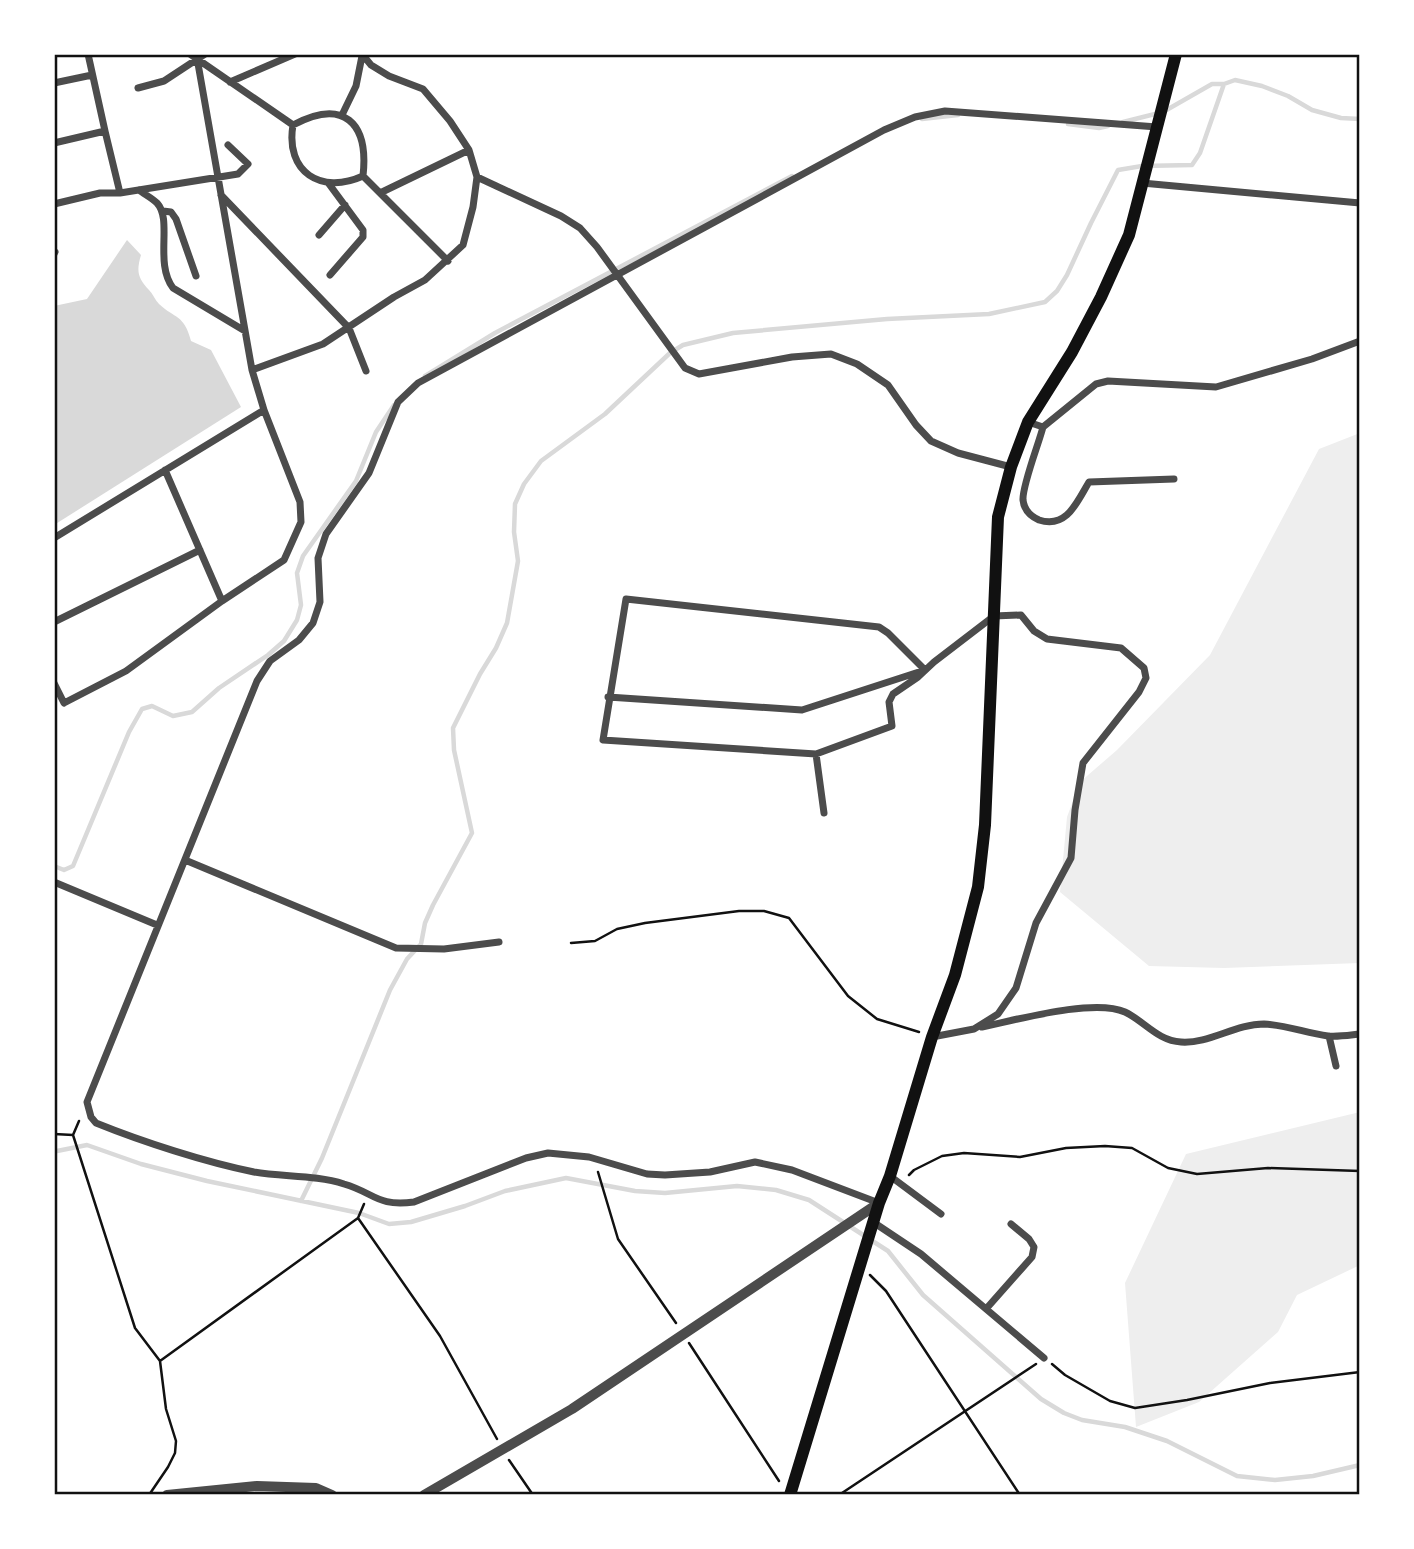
<svg xmlns="http://www.w3.org/2000/svg" width="1414" height="1549" viewBox="0 0 1414 1549" font-family="Karla,sans-serif">
  <rect width="100%" height="100%" fill="#fff"/>
  <!-- green -->
  <path fill="#eee" d="M1360,433V963L1224,968L1149,966L1060,892L1067,817L1080,782L1117,750L1210,655L1319,449Z
    M1360,1112V1265L1297,1295L1278,1332L1199,1402L1136,1427L1125,1283L1186,1154Z"/>
  <!-- water -->
  <path fill="#d9d9d9" d="M127,240L141,255C136,272 138,278 149,290C153,294 155,300 159,304C175,319 184,314 191,341L211,350L241,407L54,525V306L87,299Z"/>
  <g fill="none" stroke-linecap="round" stroke-linejoin="round">
    <!-- stream -->
    <path stroke="#d9d9d9" stroke-width="4.5" d="M922,119L958,115
      M1123,122L1163,112L1212,84H1224L1235,80L1262,86L1288,96L1312,110L1341,118L1360,119
      M1068,124L1099,128L1108,126
      M425,376L495,333L792,176
      M54,866L64,870L73,866L129,732L142,709L152,706L173,716L192,712L219,688L268,655L284,641L297,620L301,605L297,573L303,556L356,481L376,432L394,405
      M54,1150L57,1151L87,1145L141,1164L207,1181L359,1213L389,1224L411,1222L465,1206L505,1191L566,1178L635,1191L665,1193L737,1186L776,1190L809,1200L888,1251L923,1295L1041,1399L1064,1413L1082,1420L1125,1427L1167,1441L1237,1476L1275,1480L1313,1476L1360,1465
      M301,1201L322,1158L390,990L407,959L421,944L425,923L433,905L472,833L454,750L453,728L480,674L496,648L507,623L518,561L514,532L515,504L524,484L541,461L605,414L670,353L683,345L733,333L887,319L989,314L1045,302L1057,291L1067,275L1091,223L1118,170L1142,166L1192,165L1200,153L1224,84"/>
    <!-- path -->
    <path stroke="#111" stroke-width="2.5" d="M571,943L595,941L617,929L645,923L739,911H764L789,918L848,996L877,1019L919,1032
      M79,1121L73,1135L135,1328L160,1361
      M54,1134L73,1135
      M598,1172L618,1239L676,1323
      M909,1175L914,1170L942,1156L964,1153L1020,1157L1066,1148L1105,1146L1132,1148L1168,1168L1197,1174L1268,1168L1360,1171
      M364,1204L358,1218L440,1336L497,1439
      M870,1275L886,1291L1020,1495
      M689,1343L779,1481
      M1052,1364L1065,1375L1110,1401L1135,1408L1187,1400L1270,1383L1360,1372
      M509,1460L533,1495
      M149,1495L168,1467L175,1453L176,1441L166,1409L160,1361L358,1218
      M839,1495L1036,1364"/>
    <!-- minor -->
    <path stroke="#4c4c4c" stroke-width="7" d="M88,54L105,131
      M190,54L293,125C285,172 321,195 363,176L448,261
      M230,82L295,54
      M54,83L92,75
      M138,88L164,81L205,54
      M342,115L356,86L362,56
      M293,125C343,98 369,122 363,176
      M54,143L105,131L120,193
      M477,177L561,216L580,228L597,247L685,368L699,374L792,357L831,354L857,364L888,385L916,425L931,441L958,453L1011,467
      M1142,183L1360,203
      M329,184L363,230V237L330,275
      M139,190C144,194 152,198 157,203C173,220 154,263 173,288L245,331
      M380,193L469,150
      M221,195L349,328L366,371
      M54,204L100,193H120L238,174L248,164L228,145
      M163,211L171,212L176,219L196,276
      M319,235L345,205
      M54,254L55,252
      M252,370L323,344L394,297L425,280L463,245L473,207L477,177L469,150L450,121L423,89L389,76L371,65L362,54
      M1028,422L1043,427L1096,384L1108,381L1216,387L1312,359L1360,341
      M1043,427C1039,443 1022,486 1023,500C1024,509 1030,516 1039,520C1067,529 1077,502 1089,482L1174,479
      M54,538L264,410L252,370L197,58
      M222,601L284,560L301,522L300,502L264,410
      M54,622L200,550
      M54,683L64,703L126,671L222,601L165,470
      M608,697L802,710L925,670L888,633L879,627L626,599L603,740L816,754L892,726L889,702L893,694L918,677L934,662L994,616L1021,615L1034,631L1047,639L1121,648L1144,668L1146,678L1139,692L1083,763L1075,810L1071,858L1036,923L1016,988L998,1014L974,1029L932,1037
      M816,754L824,813
      M185,860L396,948L444,949L499,942
      M54,882L157,925
      M982,1027C1016,1020 1094,998 1125,1012C1144,1021 1158,1041 1181,1042C1209,1044 1235,1024 1264,1024C1286,1025 1306,1033 1328,1036C1338,1037 1350,1035 1360,1034
      M1329,1036L1336,1066
      M890,1176L941,1214
      M879,1203L792,1170L755,1162L710,1172L665,1175L647,1174L589,1157L548,1153L526,1158L414,1202C377,1207 375,1193 344,1184C316,1175 283,1177 254,1172C205,1162 143,1142 96,1123L91,1117L87,1102L257,681L270,661L299,640L313,623L320,602L318,558L326,534L369,473L398,402L418,383L884,130L915,117L945,111L1157,127
      M873,1222L921,1254L1044,1358
      M986,1309L1032,1257L1034,1247L1029,1239L1011,1224"/>
    <!-- tertiary -->
    <path stroke="#4c4c4c" stroke-width="10" d="M167,1495L257,1486L316,1488L332,1495
      M424,1495L572,1409L879,1203"/>
    <!-- primary -->
    <path stroke="#111" stroke-width="12" d="M790,1495L879,1203L890,1176L932,1037L955,975L978,887L985,825L998,517L1011,467L1028,422L1072,352L1101,297L1129,235L1176,54"/>
  </g>
  <!-- border -->
  <rect width="1414" height="1549" fill="none" stroke="#ffffff" stroke-width="112"/>
  <rect x="56" y="56" width="1302" height="1437" fill="none" stroke="#111" stroke-width="2.5"/>
</svg>
